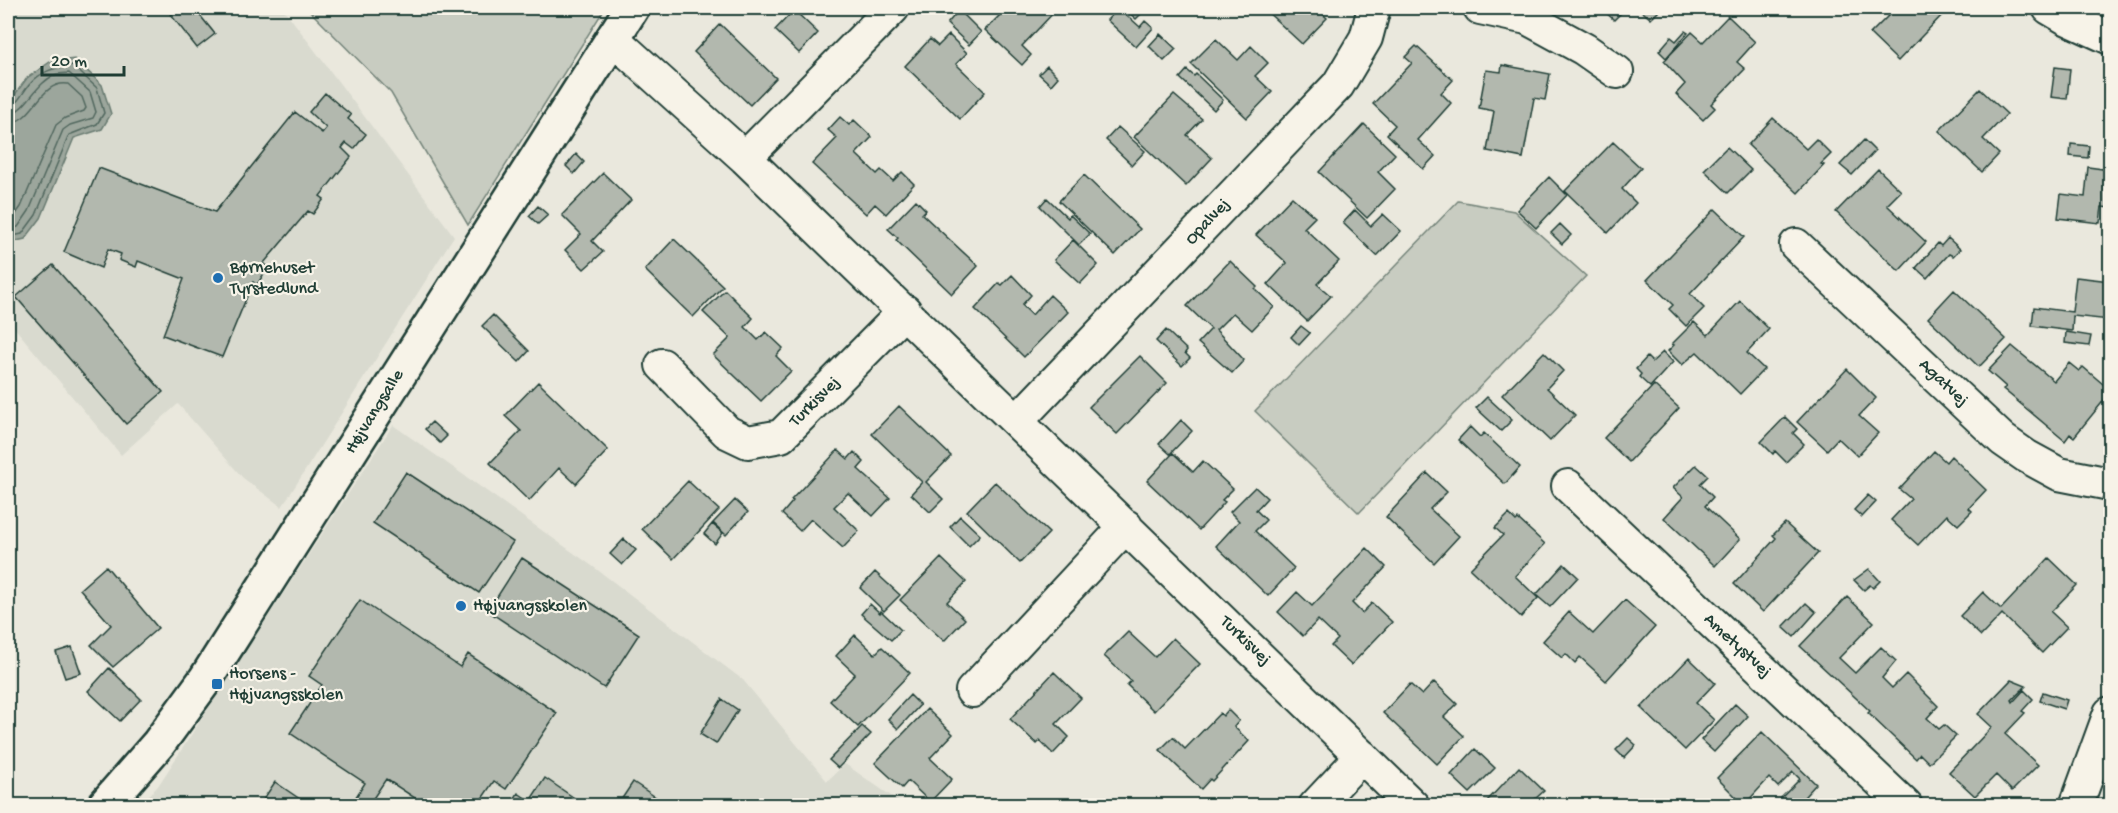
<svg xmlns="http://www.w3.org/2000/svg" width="2118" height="813" viewBox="0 0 2118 813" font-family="'Gochi Hand',sans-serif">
  <rect width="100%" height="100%" fill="#eae8dd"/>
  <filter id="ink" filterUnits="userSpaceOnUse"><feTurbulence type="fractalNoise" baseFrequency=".0167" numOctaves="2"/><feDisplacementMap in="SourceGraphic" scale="12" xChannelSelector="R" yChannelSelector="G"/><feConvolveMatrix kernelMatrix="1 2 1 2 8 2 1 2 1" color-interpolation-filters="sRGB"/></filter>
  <g filter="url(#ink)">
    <!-- built -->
    <path fill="#d9dacf" d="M8,8H283L454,236L282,507L243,478L178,404L121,455L8,320Z
      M393,425L595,568L743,680L827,781L845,764L904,805L139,806L158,786Z"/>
    <!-- green -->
    <path fill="#c8ccc1" stroke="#74847a" stroke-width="1.5" d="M307,8H605L468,225L391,93Z
      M1458,201L1514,211L1586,276L1359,513L1255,411Z"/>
    <!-- water -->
    <path fill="#9ca69c" stroke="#6a7c72" stroke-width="1.5" d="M75,59L102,85L111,114L102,129L74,138L41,218L25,239L8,243V104L27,78L50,62Z"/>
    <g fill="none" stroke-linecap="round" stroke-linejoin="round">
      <!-- shore -->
      <path stroke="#51675e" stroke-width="1.5" d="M8,107C18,105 23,91 30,84C41,71 56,67 72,65L97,88L104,113L97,124L69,135L36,215L22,234L8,237
        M8,114C25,113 35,83 55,75C59,73 65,74 69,73L90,92L96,112L93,118L70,125L63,130L29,211L18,227L8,229
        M8,123C35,122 39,80 68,84L82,97L86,108L84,111L65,118L56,125L21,207L13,218L8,220"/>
    </g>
    <!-- building -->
    <path fill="#b2b8ae" stroke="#1f3d34" stroke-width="1.5" d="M181,8H194L215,34L197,48L171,15Z
      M996,8H1058L1022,46L1031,55L1022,65L985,30L1002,13Z
      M1119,8L1140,27L1145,21L1153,28L1136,47L1107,20Z
      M1124,8H1147L1136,19Z
      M1263,8H1316L1327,18L1302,44Z
      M1601,8H1626L1614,20Z
      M1638,8H1662L1651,19Z
      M1896,8H1938L1944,13L1898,61L1870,34Z
      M794,10L818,33L799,53L775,30Z
      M959,10L981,32L969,45L947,24Z
      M1728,16L1755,42L1737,62L1745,69L1711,104L1715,108L1703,120L1676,94L1685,84L1664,61L1692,32L1703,42Z
      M720,24L776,78L750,105L694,52Z
      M1685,31L1688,33L1666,58L1659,51L1671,37L1676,41Z
      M1160,34L1176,49L1164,61L1149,46Z
      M949,35L967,53L956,64L985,92L960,119L905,66L930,39L938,46Z
      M1216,39L1238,60L1251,46L1268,63L1255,76L1272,92L1247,118L1191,64Z
      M1416,46L1453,80L1441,93L1451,103L1418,140L1435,156L1423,169L1387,134L1395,125L1373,104L1412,63L1405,57Z
      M1502,65L1550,74L1545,100L1534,98L1523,158L1487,151L1494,111L1479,108L1486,70L1501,72Z
      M1047,66L1058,77L1051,85L1039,74Z
      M2055,67L2070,69L2067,99L2051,97Z
      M1187,70L1194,76L1196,74L1223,100L1214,110L1180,78Z
      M1980,89L2007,114L1983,139L1999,154L1982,172L1939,131Z
      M325,93L351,115L348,119L366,134L354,149L346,143L342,148L351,157L320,196L324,199L313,214L308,211L263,264L268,267L257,285L253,282L222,357L163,335L184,279L138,261L136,267L119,260L121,254L108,249L101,268L64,252L99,168L215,212L295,112L322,133L326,128L309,112Z
      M1174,95L1202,119L1187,135L1212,158L1186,186L1134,137Z
      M840,117L849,125L854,120L872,137L856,154L877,174L881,170L893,181L902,172L914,184L886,214L875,204L866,214L812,164L837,138L828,130Z
      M1773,118L1806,149L1816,139L1831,154L1821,164L1824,165L1798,193L1748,145Z
      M1364,124L1395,154L1378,172L1395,189L1367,218L1319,172Z
      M1118,127L1145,151L1132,165L1106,140Z
      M1864,140L1875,151L1852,175L1840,165Z
      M1613,142L1641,168L1622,189L1636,203L1608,233L1565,191Z
      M2071,144L2089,146L2088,158L2070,156Z
      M1727,147L1751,170L1728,193L1704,170Z
      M576,154L584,162L574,174L566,166Z
      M2088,167L2110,170V208L2102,207L2100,223L2058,218L2061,194L2085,197Z
      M1878,169L1901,191L1887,205L1926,242L1899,271L1836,212Z
      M603,173L631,200L592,241L603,252L584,269L565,250L581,234L562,215Z
      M1084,175L1140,229L1115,255L1059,201Z
      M1549,177L1567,195L1536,228L1517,210Z
      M1292,197L1315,217L1304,228L1339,261L1317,284L1331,296L1307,321L1268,284L1287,263L1256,235Z
      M1047,198L1068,218L1070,215L1090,234L1079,245L1040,206Z
      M916,200L926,210L922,214L978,266L952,294L896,240L898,238L888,229Z
      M538,206L548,215L538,224L529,216Z
      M1715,209L1744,237L1690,294L1704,308L1686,326L1669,309L1673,305L1647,280Z
      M1355,210L1371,226L1383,214L1401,231L1377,256L1343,223Z
      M1560,224L1571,235L1562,244L1551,233Z
      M1948,238L1960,249L1953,256L1949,254L1927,278L1916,268L1938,243L1941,246Z
      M674,239L723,286L693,317L645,270Z
      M1073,240L1098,265L1080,284L1054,260Z
      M1230,261L1257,287L1255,289L1274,307L1252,330L1233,313L1216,330L1244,360L1232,373L1198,343L1211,329L1187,306Z
      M53,265L163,392L126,424L16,297Z
      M1012,275L1031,295L1022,305L1032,315L1050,295L1068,312L1024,357L975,309L999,283L1002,285Z
      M2076,277L2110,281V320L2073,316L2072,331L2032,326L2034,307L2072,312Z
      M725,290L753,318L745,327L758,340L766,332L783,348L776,356L791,371L761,401L713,355L730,338L703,312Z
      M1954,290L2006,339L1979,367L1928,318Z
      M1740,301L1769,329L1747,353L1764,369L1740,394L1697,352L1682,365L1668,351L1674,345L1672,344L1694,322L1708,335Z
      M493,315L529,351L519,362L482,326Z
      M1301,326L1310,333L1299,345L1291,337Z
      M1166,330L1187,350L1185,353L1190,358L1182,366L1156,341Z
      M2066,332L2091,336L2089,346L2065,343Z
      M2012,346L2054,381L2069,363L2079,371L2083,367L2110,390V393L2074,437L2070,434L2065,441L2003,389L2006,387L1988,371Z
      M1544,352L1563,371L1547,388L1575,415L1550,441L1502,395Z
      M1663,352L1673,362L1650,387L1639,377L1641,374L1636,369L1647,357L1652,362Z
      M1140,356L1167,383L1117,434L1089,407Z
      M1847,369L1876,398L1859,416L1878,433L1857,456L1838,438L1827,450L1797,422Z
      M538,382L608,450L576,484L559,468L529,501L490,463L521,431L505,416Z
      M1654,385L1679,408L1629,462L1604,438Z
      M1487,397L1512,420L1501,431L1476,408Z
      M899,406L951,456L926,482L943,499L930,512L911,494L922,482L872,434Z
      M1785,417L1797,429L1793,433L1804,444L1786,462L1775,451L1773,454L1761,442Z
      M1181,420L1192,431L1170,454L1159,444Z
      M432,422L447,436L440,443L425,429Z
      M1470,427L1480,437L1484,433L1520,467L1505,484L1458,440Z
      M838,450L848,459L854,452L864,462L858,469L890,498L873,516L848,493L834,507L859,531L843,548L811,519L800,531L782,514L793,501L791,500Z
      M1934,451L1946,462L1951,456L1986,490L1969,508L1972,511L1958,525L1947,515L1918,545L1891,520L1911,499L1899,489Z
      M1173,453L1193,472L1203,461L1233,489L1222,500L1225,502L1199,530L1147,481Z
      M1696,465L1708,476L1700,484L1713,497L1705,506L1740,539L1715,566L1664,518L1683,497L1673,488Z
      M406,472L513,542L479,593L373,523Z
      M1427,473L1447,492L1430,509L1459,536L1434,563L1386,517Z
      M688,481L719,510L673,559L642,529Z
      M995,482L1049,533L1020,563L967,511Z
      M1255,487L1267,498L1256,510L1266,520L1255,531L1294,568L1268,596L1216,546L1239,521L1230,512Z
      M1868,495L1876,502L1862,517L1854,510Z
      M735,500L748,512L726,535L713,523Z
      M1509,514L1516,521L1518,519L1545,544L1515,576L1538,598L1521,617L1470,569L1503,535L1495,528Z
      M960,516L980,535L969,546L950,527Z
      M1785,523L1818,553L1763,612L1734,584L1776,538L1773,535Z
      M712,524L723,533L715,544L704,534Z
      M624,539L636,550L622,565L610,554Z
      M1367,548L1386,567L1352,603L1362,613L1372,603L1392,622L1351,665L1331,646L1338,639L1318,620L1303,636L1278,612L1297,592L1312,606Z
      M522,558L639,634L604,688L488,611Z
      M941,558L966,582L947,602L965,619L944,641L900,600Z
      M2049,558L2077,585L2051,612L2067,627L2042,653L2002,614L1981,636L1960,616L1983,592L2001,609Z
      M1564,564L1578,577L1550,607L1536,595Z
      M106,566L158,628L113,667L91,645L111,625L80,589Z
      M1869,569L1880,581L1873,588L1870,585L1864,590L1854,580Z
      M875,572L900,595L884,611L860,588Z
      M1847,597L1874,622L1839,658L1855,673L1881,647L1896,661L1882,678L1892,688L1906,674L1938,706L1927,718L1939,729L1944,725L1956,736L1929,763L1920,754L1916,759L1868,713L1870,711L1800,646Z
      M360,600L460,667L468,654L557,713L506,789L494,781L477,806H427L386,779L368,806H350L365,783L290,733L322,685L309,676Z
      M1625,600L1655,627L1606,681L1580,657L1575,663L1566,654L1562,658L1543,641L1569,612L1593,634Z
      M1806,603L1816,612L1794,637L1783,627Z
      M870,604L880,613L881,611L901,630L891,640L861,614Z
      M1128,632L1155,657L1173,638L1200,664L1154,711L1127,685L1131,681L1104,656Z
      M855,635L875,654L882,647L910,673L858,727L830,701L855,674L836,656Z
      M72,647L81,673L65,678L56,652Z
      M1689,658L1715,683L1696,703L1714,720L1685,750L1641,708Z
      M109,668L141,699L120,721L88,691Z
      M1054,672L1081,698L1056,724L1069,737L1053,754L1040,741L1037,744L1010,719Z
      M2011,680L2026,686L2012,700L2013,702L2024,690L2033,699L2022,711L2025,713L2005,734L2038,765L2012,791L1996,775L1975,796L1949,772L1992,727L1978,714Z
      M1434,682L1457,704L1444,717L1464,736L1437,764L1383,713L1410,684L1422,695Z
      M2043,692L2067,700L2064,709L2040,701Z
      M910,695L920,705L898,729L888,719Z
      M722,699L738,710L716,744L700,734Z
      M1735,704L1748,716L1714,752L1701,740Z
      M927,709L953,734L930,758L952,779L930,802L908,781L902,788L875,763Z
      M1228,710L1239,721L1234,727L1249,741L1212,781L1210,779L1201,789L1160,750L1173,737L1185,749L1220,713L1223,716Z
      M862,726L871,734L838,768L829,760Z
      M1762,732L1816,784L1796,806H1789L1781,798L1800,779L1793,772L1778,787L1769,778L1744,805L1717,778Z
      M1628,738L1636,745L1624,758L1616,750Z
      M1475,749L1495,768L1470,793L1451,775Z
      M1519,767L1544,791L1535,799L1542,806H1489L1486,802Z
      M545,778L586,806H510L518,793L530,801Z
      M275,782L310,806H259Z
      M633,782L669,806H617Z"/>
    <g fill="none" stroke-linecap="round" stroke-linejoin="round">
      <!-- minor casing -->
      <g stroke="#1f3d34" stroke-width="36">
        <path id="minor" d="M1480,8L1527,18L1584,49L1617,72
          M2049,8L2066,18L2110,38
          M612,38L745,158L1413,806
          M745,158L893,8
          M1796,245L2003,440L2026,456L2059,474L2110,484
          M662,365L727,432L748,442L781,436L905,311
          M1018,420L1338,85L1366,38L1374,8
          M1568,486L1906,806
          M972,691L1126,526
          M1315,806L1362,756
          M2076,806L2110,713"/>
      </g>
      <!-- tertiary casing -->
      <g stroke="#1f3d34" stroke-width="38">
        <path id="tertiary" d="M104,806L159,743L205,680L632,8"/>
      </g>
      <!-- minor -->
      <use href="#minor" stroke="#f7f3e8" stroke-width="32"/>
      <!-- tertiary -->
      <use href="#tertiary" stroke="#f7f3e8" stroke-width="33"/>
    </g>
  </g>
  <!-- markers -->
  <g fill="#1f6fb2" stroke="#f7f3e8" stroke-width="2">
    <circle cx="218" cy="278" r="6"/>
    <circle cx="461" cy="606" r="6"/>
    <rect x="211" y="678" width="12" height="12" rx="3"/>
  </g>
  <g text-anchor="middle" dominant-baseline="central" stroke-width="4.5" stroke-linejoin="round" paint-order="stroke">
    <!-- street labels -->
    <g font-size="18" fill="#1f3d34" stroke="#f7f3e8">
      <text transform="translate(1208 222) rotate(-47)">Opalvej</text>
      <text transform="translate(1943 383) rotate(43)">Agatvej</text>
      <text transform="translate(815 402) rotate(-45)">Turkisvej</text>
      <text transform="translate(375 412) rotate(-58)">Højvangsalle</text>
      <text transform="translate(1245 641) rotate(44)">Turkisvej</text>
      <text transform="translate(1737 646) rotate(43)">Ametystvej</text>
    </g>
    <!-- poi labels -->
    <g font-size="18" fill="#1f3d34" stroke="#f7f3e8" text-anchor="start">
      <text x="230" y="268">Børnehuset<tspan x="230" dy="21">Tyrstedlund</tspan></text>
      <text x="473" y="606">Højvangsskolen</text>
      <text x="229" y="674">Horsens -<tspan x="229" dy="21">Højvangsskolen</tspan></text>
    </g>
  </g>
  <!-- margin -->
  <rect width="2118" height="813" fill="none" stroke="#f7f3e8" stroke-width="30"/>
  <rect x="15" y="15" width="2088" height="783" fill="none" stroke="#1f3d34" stroke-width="2" filter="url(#ink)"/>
  <!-- scale -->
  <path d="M42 66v9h82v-9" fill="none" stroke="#1f3d34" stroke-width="3"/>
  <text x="51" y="66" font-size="18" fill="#1f3d34" stroke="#f7f3e8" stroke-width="4.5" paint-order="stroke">20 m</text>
</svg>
